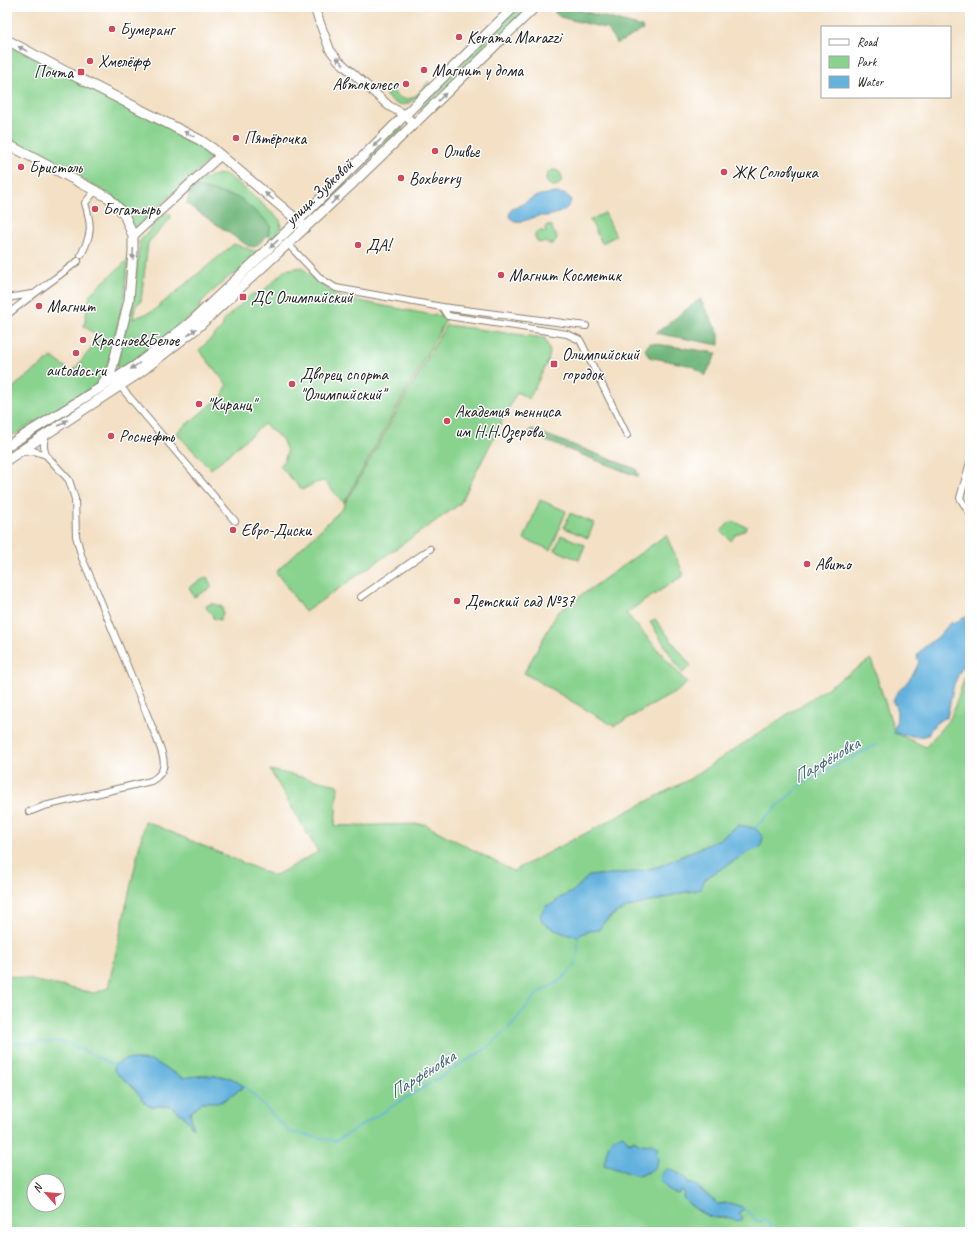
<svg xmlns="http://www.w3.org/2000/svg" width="977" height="1239" viewBox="0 0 977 1239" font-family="Caveat,sans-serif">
  <rect width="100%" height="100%" fill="#fff"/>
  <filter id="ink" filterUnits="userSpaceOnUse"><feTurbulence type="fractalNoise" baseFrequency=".025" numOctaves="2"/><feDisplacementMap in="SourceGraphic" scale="8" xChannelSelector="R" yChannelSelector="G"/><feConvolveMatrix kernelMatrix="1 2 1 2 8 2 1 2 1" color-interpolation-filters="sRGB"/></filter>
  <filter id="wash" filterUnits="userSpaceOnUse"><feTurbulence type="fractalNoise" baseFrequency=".012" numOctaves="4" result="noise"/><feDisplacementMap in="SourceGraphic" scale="16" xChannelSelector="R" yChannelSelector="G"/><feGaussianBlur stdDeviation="0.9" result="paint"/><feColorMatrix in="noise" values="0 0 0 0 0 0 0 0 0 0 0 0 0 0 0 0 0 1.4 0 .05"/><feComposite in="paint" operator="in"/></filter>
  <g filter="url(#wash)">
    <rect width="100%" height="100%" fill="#f3e0c5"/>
    <!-- green -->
    <path fill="#89d38f" stroke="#527856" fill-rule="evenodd" d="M518,7H532L422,110L419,107Z
      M7,44L201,143L213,156L135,229L111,195L7,139Z
      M428,81H429L430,84C416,98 405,115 386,96L387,92L392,90C394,92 396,96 399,97C411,105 423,89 428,81Z
      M402,124L403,129L401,131L318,209L317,208Z
      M546 178a8 8 0 1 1 16 0a8 8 0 1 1-16 0Z
      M225,174L242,186L280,220L281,227L272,239L268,235L270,225L198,187L190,189C202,179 209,175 225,174Z
      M605,213L616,236L602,243L590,220Z
      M164,214H170L171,218L148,243L141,301L135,306L133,319L153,311L234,244L257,252L236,275H231L202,301L199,310L129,365L116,369L133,301L140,241Z
      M547,225L552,226L553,231L557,237L556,241C553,245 549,245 545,242L539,243L535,238V234C539,230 542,230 546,233L545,228Z
      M128,260L124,299L107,367L96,386L7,439V392L52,357L72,372L100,338L84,326L90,294Z
      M302,267C315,280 326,290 343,298L432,315L436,314L438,316L447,318L344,503L324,481L315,483L302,490L280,466L284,461L287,451L282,439L264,424L211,469L176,433L223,395L227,385L199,350L222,328L224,320L252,294H260L285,270Z
      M446,325L545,338L550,352L548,361L529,399L517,392L460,504L305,612L276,572L342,509Z
      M102,392L101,395L7,456V451Z
      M540,500L566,511L551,550L524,539Z
      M570,513L594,523L588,538L564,528Z
      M731,521L748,527L745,530L735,535L731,541L721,531Z
      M561,535L585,545L579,560L555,550Z
      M666,535L684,575L626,613L687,683L676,692L614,726L524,673L558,612Z
      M207,577L212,587L194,597L189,587Z
      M210,604H215L222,607L223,613L220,620L213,618L212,614L207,609L206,606Z
      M655,619L691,666L682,673L650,622Z
      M871,659L895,733L926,747L951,717L965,677L970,674V1232H7V975L94,993L108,988L145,821L274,876L318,852L270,770L338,785L335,826L424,824L513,871L688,780ZM739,825L747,853L711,875L691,892L678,893L663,899L623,908L602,924L599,930L588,931L578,936L553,904L560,898L572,892L589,876L635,872L660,866L718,840ZM169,1070L183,1078L206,1075L231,1078L243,1086L234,1094L221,1102L202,1101L190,1113L192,1127L184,1116L170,1106H148L134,1088L114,1071ZM619,1137C625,1140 628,1144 634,1140C641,1145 646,1145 653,1144L658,1161L652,1171L638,1176L621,1170L614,1138ZM674,1170L687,1180V1182L694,1184L718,1204L725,1203L744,1209C740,1212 735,1216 730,1217C713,1222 695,1211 684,1199V1192L682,1191L678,1194L672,1191L664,1184ZM34,1181H58V1205H34Z"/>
    <!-- forest -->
    <path fill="#6eb57a" stroke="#45684b" d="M557,7H568L642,27L643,30L618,43H616L608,29L560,17L555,13V8Z
      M198,187L240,198L271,225L268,235L255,247L248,246L187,204L190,189Z
      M700,299L719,334V345L656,333Z
      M650,343L717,353L705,376L693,366L649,357L645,349Z
      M531,429L636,469L639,477L528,434Z"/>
    <!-- water -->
    <path fill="#64b2de" stroke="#40677d" d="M557,193C563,194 568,194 571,200C569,211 555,215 546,216C545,216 540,216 539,216C530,218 522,224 512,220L509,215L512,209C520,207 526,201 534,197C542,194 549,194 557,193Z
      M963,617H970V663L961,669L954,684L947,717C938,721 932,725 928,735L918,737L894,733C896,722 900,711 893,702C895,692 902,689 908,681C913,675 916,669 919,662L917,656L922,649L938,637L951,622L954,624Z
      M739,825L755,828L763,837L761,847L747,853L711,875L705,879L701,889C690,893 686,891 677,894C672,895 667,898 662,899C640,905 611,907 599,930L588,931L578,936L568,935L560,932L543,923L540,915L547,905L553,904L560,898L572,892L589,876L635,872L660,866L718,840Z
      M125,1059L153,1061L183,1078L206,1075L231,1078L244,1086L234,1094L221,1102H202L190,1113L193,1128L184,1116L170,1106H148L134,1088L114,1071V1065Z
      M623,1135L626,1138L628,1142L631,1143L634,1140C641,1145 646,1145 653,1144L658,1148L656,1153L659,1156L656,1165L652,1171L638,1176L604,1165L608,1146L613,1138Z
      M666,1169L674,1170L687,1180V1182L694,1184L718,1204L731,1203L742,1207L744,1209L738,1213L742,1217V1220L737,1221C728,1215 721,1219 711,1217C701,1214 691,1206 684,1199L683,1197L684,1192L682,1191L677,1194L669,1191L664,1184L661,1182C659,1177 661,1173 666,1169Z"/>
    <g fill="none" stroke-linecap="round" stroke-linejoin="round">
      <!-- stream -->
      <path stroke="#64b2de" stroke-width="1.5" d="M754,828L803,783L878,744
        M7,1043L66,1042L114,1065
        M244,1086L290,1132L336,1141L487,1048L509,1028L538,993L558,982L575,966L578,952V936
        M744,1209L748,1211L757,1221L761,1222L763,1219L770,1224L769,1229L771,1232"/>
    </g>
  </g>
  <g filter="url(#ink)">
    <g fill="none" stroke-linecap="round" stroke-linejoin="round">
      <!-- street casing -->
      <g stroke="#887e70" stroke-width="8">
        <path id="street" d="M288,244L321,279L336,288L442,307L586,326
          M81,255C92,234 92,226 85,203L95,191
          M7,298L32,294
          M442,307L448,316L567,334L580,340L627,435
          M7,315C30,296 55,279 78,261
          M120,386L235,521
          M46,435C43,442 43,448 46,455
          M20,452L34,451L46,455L69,480L75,499L76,536L82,558L97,592L157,739C163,755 171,770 151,781L44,806L29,812
          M970,462L960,498L970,514
          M361,597L430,549"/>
      </g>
      <!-- secondary casing -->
      <g stroke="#887e70" stroke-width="10">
        <path id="secondary" d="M314,7L330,50L338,60L389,106L405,115L414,124
          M133,236L220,156"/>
      </g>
      <!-- primary casing -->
      <g stroke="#887e70" stroke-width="11">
        <path id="primary" d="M7,40L59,68L200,140L212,148L302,224
          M7,144L109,198L124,214L133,236V252L129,300L112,369L102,385
          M7,446L135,366L191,322L304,215L514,7
          M7,460L138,374L196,329L351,185L535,7"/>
      </g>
      <!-- street -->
      <use href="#street" stroke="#fff" stroke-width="6"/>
      <!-- secondary -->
      <use href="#secondary" stroke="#fff" stroke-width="8"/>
      <!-- primary -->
      <use href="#primary" stroke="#fff" stroke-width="9"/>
    </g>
    <!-- one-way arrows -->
    <defs><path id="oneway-solid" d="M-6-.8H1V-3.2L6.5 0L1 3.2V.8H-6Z"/></defs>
    <g fill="#999">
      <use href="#oneway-solid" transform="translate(23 49) rotate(-152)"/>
      <use href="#oneway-solid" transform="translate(340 61) rotate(-135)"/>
      <use href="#oneway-solid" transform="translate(442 97) rotate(-44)"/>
      <use href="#oneway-solid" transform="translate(189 134) rotate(-153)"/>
      <use href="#oneway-solid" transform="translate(377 143) rotate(136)"/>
      <use href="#oneway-solid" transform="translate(269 196) rotate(-141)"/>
      <use href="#oneway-solid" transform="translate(335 200) rotate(-43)"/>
      <use href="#oneway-solid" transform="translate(274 244) rotate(136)"/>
      <use href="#oneway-solid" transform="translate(133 254) rotate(93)"/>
      <use href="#oneway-solid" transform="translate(192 332) rotate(-39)"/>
      <use href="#oneway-solid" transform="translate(135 366) rotate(146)"/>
      <use href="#oneway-solid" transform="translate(63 423) rotate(-34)"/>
    </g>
  </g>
  <!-- markers -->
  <g fill="#d1495b" stroke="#fff" stroke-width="1.5">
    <circle cx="112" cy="29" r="4"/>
    <circle cx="459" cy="37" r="4"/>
    <circle cx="90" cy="61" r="4"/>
    <circle cx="424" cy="70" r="4"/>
    <rect x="77" y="68" width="8" height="8" rx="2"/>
    <circle cx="406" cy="84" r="4"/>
    <circle cx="236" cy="138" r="4"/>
    <circle cx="435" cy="151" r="4"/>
    <circle cx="21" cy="167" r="4"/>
    <circle cx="724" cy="172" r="4"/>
    <circle cx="401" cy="178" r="4"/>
    <circle cx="95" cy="209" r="4"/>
    <circle cx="358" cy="245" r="4"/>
    <circle cx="501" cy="275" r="4"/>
    <rect x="239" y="293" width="8" height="8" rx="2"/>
    <circle cx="39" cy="306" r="4"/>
    <circle cx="83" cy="340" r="4"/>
    <circle cx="76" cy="353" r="4"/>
    <rect x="550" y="360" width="8" height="8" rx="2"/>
    <circle cx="292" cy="384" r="4"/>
    <circle cx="199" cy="404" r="4"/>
    <circle cx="447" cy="421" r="4"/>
    <circle cx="111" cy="436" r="4"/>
    <circle cx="233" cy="530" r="4"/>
    <circle cx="807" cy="564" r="4"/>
    <circle cx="457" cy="601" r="4"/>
  </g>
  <g text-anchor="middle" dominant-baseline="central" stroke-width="3" stroke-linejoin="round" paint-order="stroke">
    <!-- poi labels -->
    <g font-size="17" fill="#1c1c1c" stroke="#fff" text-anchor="start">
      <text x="120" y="29">Бумеранг</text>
      <text x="467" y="37">Kerama Marazzi</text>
      <text x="98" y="61">Хмелёфф</text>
      <text x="432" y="70">Магнит у дома</text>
      <text x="73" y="72" text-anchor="end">Почта</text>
      <text x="398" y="84" text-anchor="end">Автоколесо</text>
      <text x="244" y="138">Пятёрочка</text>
      <text x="443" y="151">Оливье</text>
      <text x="29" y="167">Бристоль</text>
      <text x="732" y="172">ЖК Соловушка</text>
      <text x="409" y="178">Boxberry</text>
      <text x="103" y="209">Богатырь</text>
      <text x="366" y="245">ДА!</text>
      <text x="509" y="275">Магнит Косметик</text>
      <text x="251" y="297">ДС Олимпийский</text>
      <text x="47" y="306">Магнит</text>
      <text x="91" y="340">Красное&amp;Белое</text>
      <text x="562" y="354">Олимпийский<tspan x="562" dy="20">городок</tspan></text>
      <text x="76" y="370" text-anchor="middle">autodoc.ru</text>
      <text x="300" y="374">Дворец спорта<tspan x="300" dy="20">"Олимпийский"</tspan></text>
      <text x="207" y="404">"Киранц"</text>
      <text x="455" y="411">Академия тенниса<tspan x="455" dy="20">им Н.Н.Озерова</tspan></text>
      <text x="119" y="436">Роснефть</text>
      <text x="241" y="530">Евро-Диски</text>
      <text x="815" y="564">Авито</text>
      <text x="465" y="601">Детский сад №37</text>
    </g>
    <!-- street labels -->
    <g font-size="17" fill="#1c1c1c" stroke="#fff">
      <text transform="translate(319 192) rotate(-44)">улица Зубковой</text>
    </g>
    <!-- water labels -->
    <g font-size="18" font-style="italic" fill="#3c6073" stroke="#fff">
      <text transform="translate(826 760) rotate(-30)">Парфёновка</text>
      <text transform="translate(422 1074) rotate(-32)">Парфёновка</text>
    </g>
  </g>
  <!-- margin -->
  <rect width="977" height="1239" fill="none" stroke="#fff" stroke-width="24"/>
  <!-- legend -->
  <rect x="821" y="26" width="130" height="72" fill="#ffffff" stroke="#a4a4a4"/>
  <rect x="829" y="39" width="20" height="6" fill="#ffffff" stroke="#a4a4a4"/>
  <text x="857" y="46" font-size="12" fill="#1c1c1c">Road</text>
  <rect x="829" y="56" width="20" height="12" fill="#89d38f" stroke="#a4a4a4"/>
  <text x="857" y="66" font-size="12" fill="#1c1c1c">Park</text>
  <rect x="829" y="76" width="20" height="12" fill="#64b2de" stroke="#a4a4a4"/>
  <text x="857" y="86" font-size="12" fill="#1c1c1c">Water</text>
  <!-- north arrow -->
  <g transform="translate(46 1193) rotate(297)"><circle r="19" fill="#ffffff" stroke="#a4a4a4"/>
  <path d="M0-3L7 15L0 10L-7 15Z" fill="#d1495b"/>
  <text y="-6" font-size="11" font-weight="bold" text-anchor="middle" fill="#1c1c1c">N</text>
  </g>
</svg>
